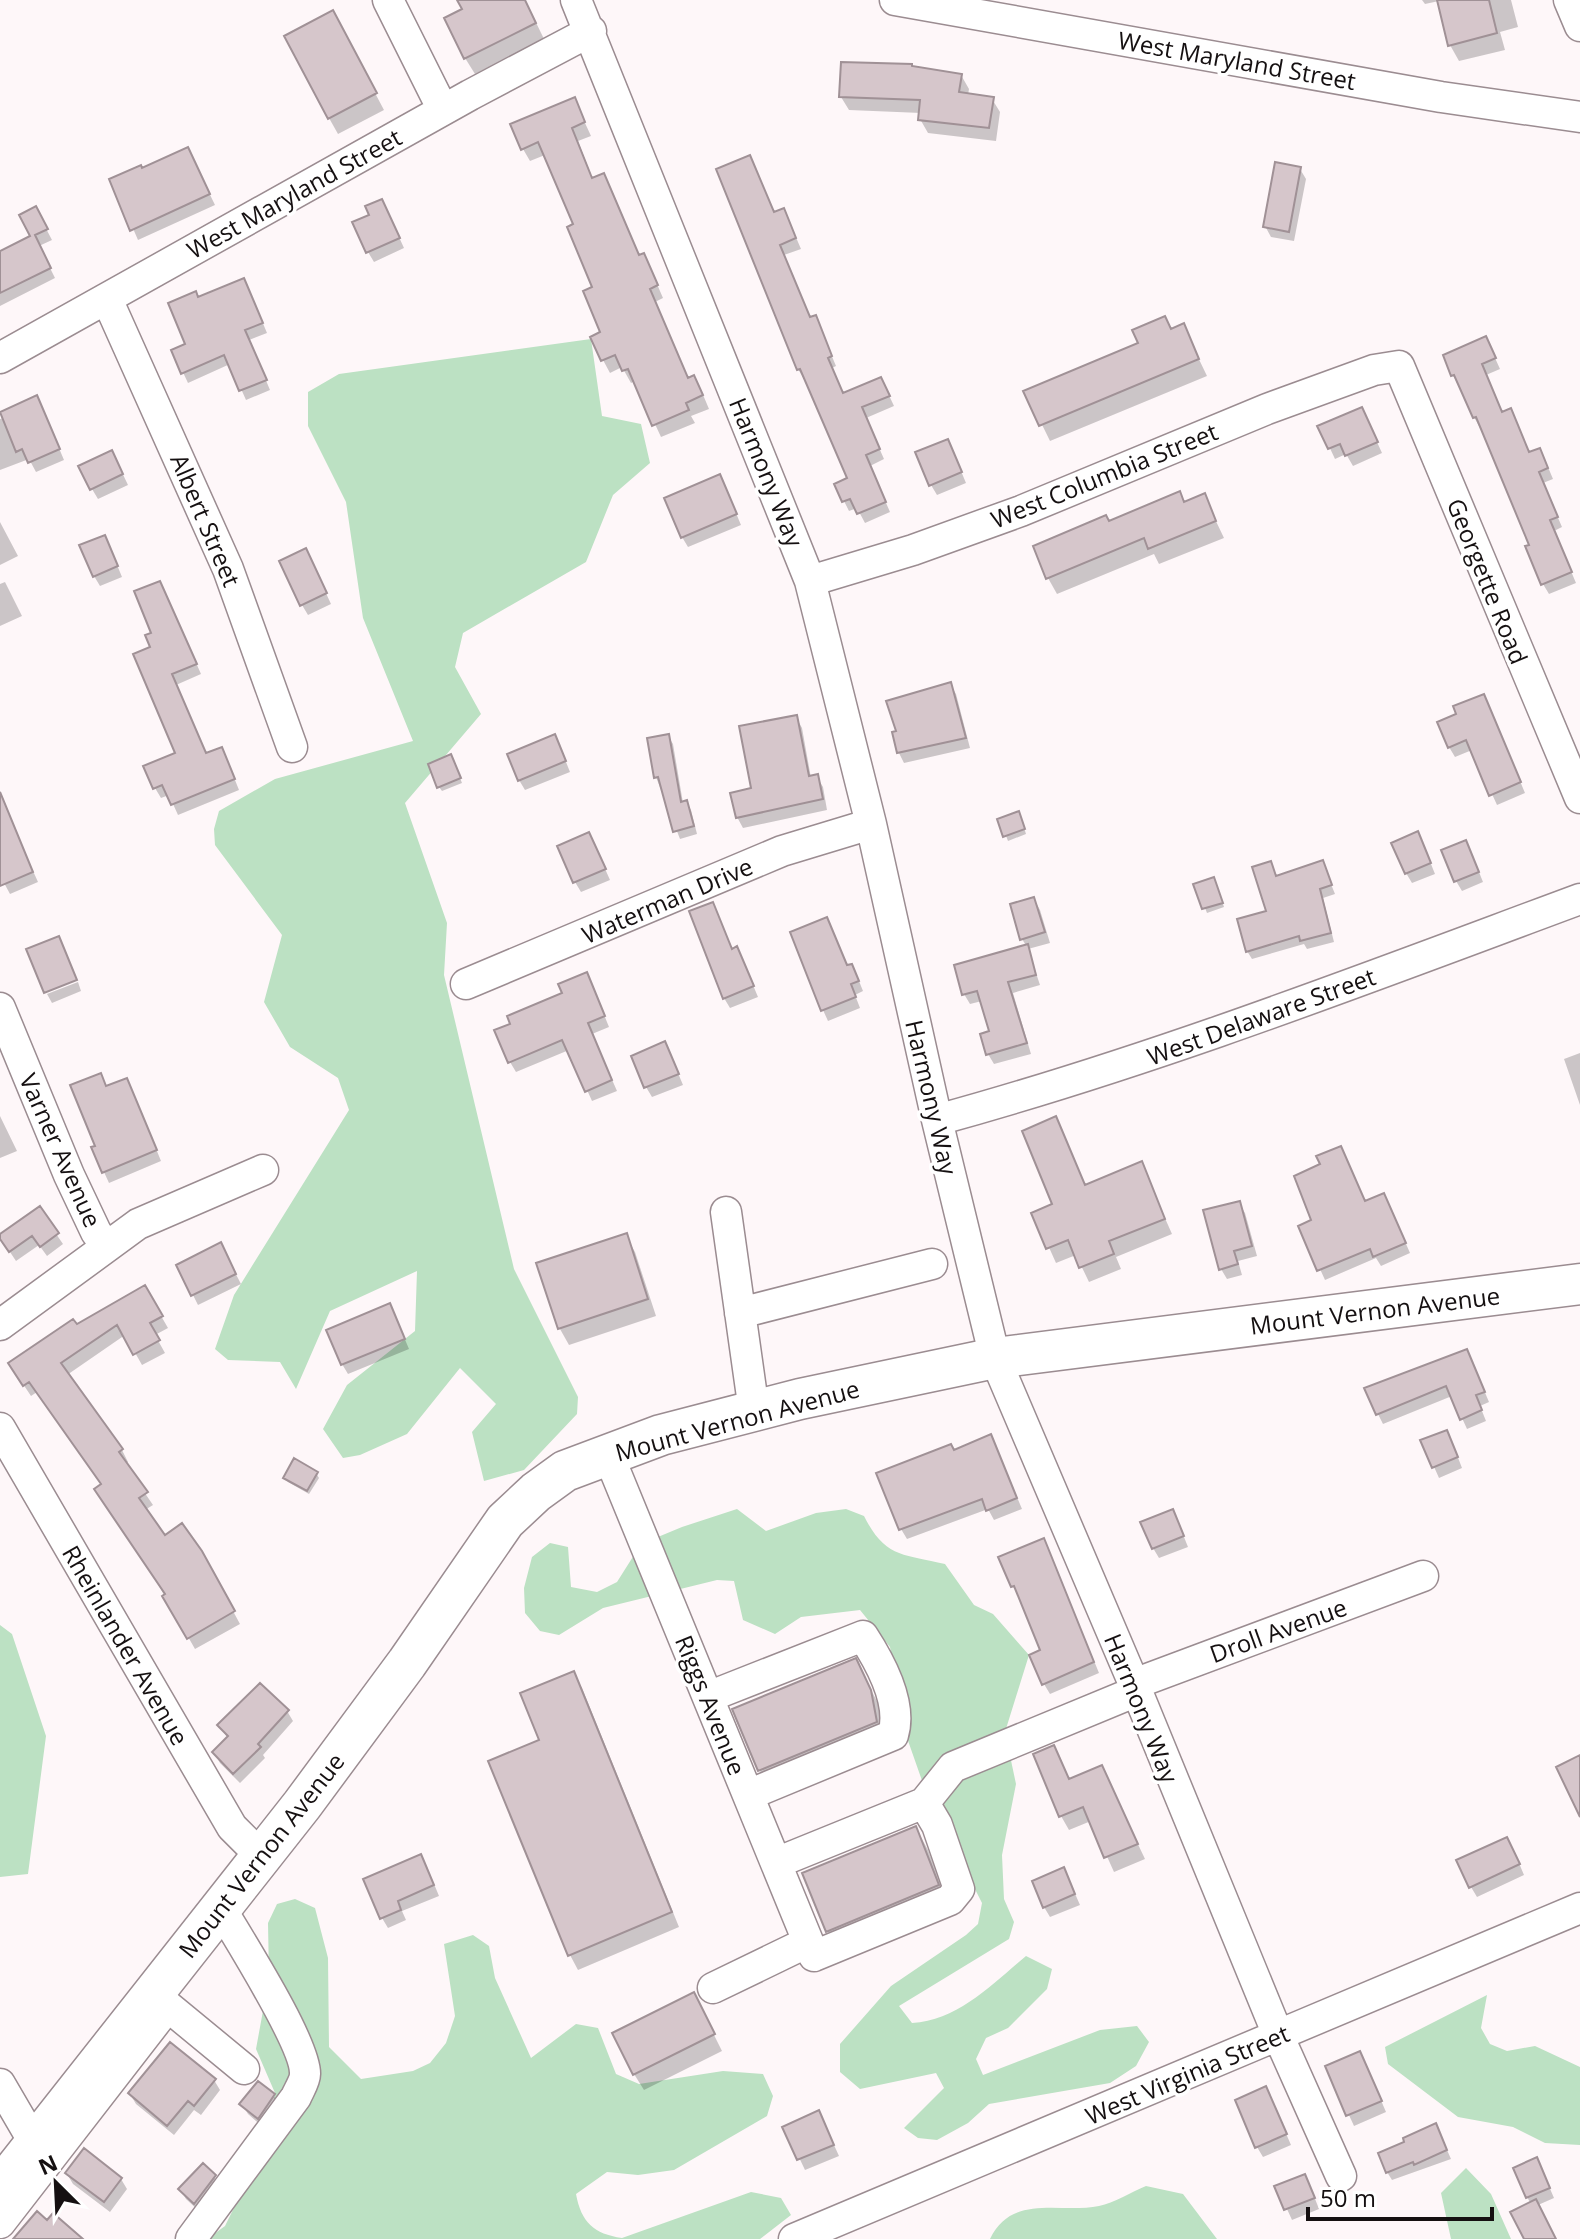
<svg xmlns="http://www.w3.org/2000/svg" width="1580" height="2239" viewBox="0 0 1580 2239" font-family="'Open Sans',sans-serif">
  <rect width="100%" height="100%" fill="#fef7f9"/>
  <!-- green -->
  <path fill="#bce1c3" d="M591,339L602,416L641,424L650,463L613,495L586,562L463,633L455,667L481,714L405,803L447,923L444,975L514,1269L578,1397L577,1414L524,1470L484,1481L472,1432L496,1404L460,1368L407,1434L360,1455L343,1458L323,1429L347,1385L415,1331L417,1271L330,1311L296,1389L280,1362L228,1360L215,1349L234,1295L349,1110L338,1078L290,1047L264,1002L282,935L215,845L214,829L219,811L275,779L413,741L363,618L346,502L308,426V392L339,374Z
    M737,1509L766,1531L816,1513L846,1509L864,1516C885,1558 903,1554 945,1564L974,1605L993,1614L1029,1655L1005,1732L1016,1784L1002,1855L1004,1899L1014,1922L1009,1939L899,2006L912,2023C959,2020 992,1984 1026,1956L1052,1969L1047,1989L1008,2028L986,2038L976,2059L983,2075L1100,2030L1137,2026L1149,2042L1136,2066L1110,2083L989,2104L968,2123L937,2140L918,2138L904,2128L944,2088L936,2073L860,2089L840,2072V2044L891,1986L966,1935L978,1924L982,1903L926,1792L906,1735L890,1647L860,1610L801,1617L775,1634L743,1620L734,1581L717,1580L603,1608L559,1635L540,1631L525,1613L524,1588L532,1557L550,1543L568,1547L571,1587L597,1592L617,1582L641,1544L682,1527Z
    M0,1625L12,1634L46,1736L28,1874L0,1877Z
    M295,1899L315,1908L328,1958L329,2047L361,2079L413,2071L430,2063L446,2043L455,2016L444,1944L473,1935L489,1946L495,1978L531,2058L576,2024L598,2028L616,2074L639,2084L723,2071L763,2074L773,2096L767,2116L674,2170L638,2175L607,2172L576,2194C581,2222 594,2234 622,2238L751,2192L781,2198L791,2215L760,2239H207L225,2226L268,2139L275,2093L256,2049L269,1978L268,1923L277,1904Z
    M1487,1995L1481,2028L1490,2044L1507,2051L1535,2046L1580,2067V2145L1545,2143L1513,2127L1458,2117L1388,2064L1385,2047Z
    M1466,2168L1491,2194L1511,2239H1451L1441,2193Z
    M1146,2186L1183,2194L1217,2239H990C1012,2193 1060,2214 1099,2206C1114,2203 1131,2192 1146,2186Z"/>
  <!-- shadow -->
  <path fill="#0003" d="M460,0H525L544,39L475,74L465,58V10Z
    M1422,0H1511L1518,27L1500,32L1505,50L1459,61L1450,45L1439,1L1425,4Z
    M341,29L384,110L338,134L329,118Z
    M961,75L969,89L968,95L992,99L1000,112L996,141L928,133L920,119L921,113L849,110L841,97Z
    M574,99L591,136L578,141L593,180L604,176L611,188L640,257L650,268L663,298L655,302L689,380L701,390L709,409L691,416L695,423L661,437L635,381L631,383L622,367L610,373L603,360L593,338L603,333L594,288L575,226L545,155L530,161L523,149Z
    M193,160L215,205L138,240L112,180Z
    M1300,169L1306,179L1294,241L1271,237L1265,226Z
    M387,211L404,248L374,262L368,252Z
    M775,214L789,221L801,249L784,255L810,319L820,328L836,366L832,368L843,395L886,389L894,406L866,418L884,459L870,466L890,512L865,523L857,508L849,511L844,501L850,479L807,378L804,379L798,369Z
    M41,219L52,240L39,246L55,278L0,306V253L33,237Z
    M249,290L267,333L249,340L270,390L246,400L230,364L188,383L173,351L188,345L198,299Z
    M1183,326L1207,376L1050,441L1026,392Z
    M1491,349L1500,369L1486,375L1503,414L1529,454L1545,460L1553,479L1543,483L1562,527L1554,531L1576,583L1549,594L1543,584L1532,546L1482,427L1480,428L1474,417L1453,375Z
    M42,408L64,460L36,472L29,459L0,470V419Z
    M1367,420L1382,453L1353,466L1346,454L1335,459L1320,427Z
    M953,452L966,483L937,495L931,485Z
    M117,462L128,485L98,499L92,489Z
    M725,487L741,525L688,547L682,537Z
    M1179,494L1185,504L1204,496L1224,538L1159,564L1154,554L1057,594L1048,578L1108,523Z
    M0,522L18,556L0,565Z
    M110,548L122,577L100,586L94,576Z
    M311,561L331,604L308,615L302,605Z
    M5,582L22,616L0,626V584Z
    M165,593L201,674L176,685L207,755L227,760L239,790L178,815L169,795L161,798L155,788L178,754L152,648L153,634Z
    M950,684L956,694L970,748L904,763L899,753L894,734Z
    M1489,707L1525,793L1497,805L1472,750L1455,757L1449,747Z
    M796,717L802,728L811,778L817,777L823,787L827,810L743,828L737,817Z
    M668,736L673,744L683,803L686,802L691,810L697,834L680,839L656,777Z
    M560,747L570,772L525,790L519,780Z
    M453,761L462,783L442,791L439,787Z
    M1021,818L1026,834L1008,841L1000,820Z
    M10,820L38,882L10,894L3,881L0,883V824Z
    M594,844L610,880L581,892L575,882Z
    M1423,844L1435,874L1412,883L1406,873Z
    M1471,852L1483,882L1462,891L1456,881Z
    M1322,862L1335,894L1323,898L1334,942L1307,949L1304,944L1252,959L1247,951L1269,912L1270,864L1277,878Z
    M1216,883L1224,907L1207,913L1196,885Z
    M1034,899L1040,910L1050,943L1028,949L1040,985L1013,993L1031,1054L994,1064L988,1054L992,1032L982,1001L970,1004L964,994L1027,947L1022,939Z
    M712,904L732,951L742,959L758,997L730,1008L724,998Z
    M848,967L857,976L863,991L855,995L860,1008L828,1021L823,1010Z
    M78,982L81,991L52,1003L47,994Z
    M592,985L609,1027L592,1034L617,1091L592,1101L569,1050L516,1072L510,1062Z
    M1580,1053V1105L1564,1059Z
    M670,1054L683,1085L652,1097L646,1087Z
    M107,1088L132,1090L161,1161L109,1183L93,1148L98,1147Z
    M0,1116L17,1151L0,1158Z
    M1055,1118L1086,1186L1141,1164L1172,1234L1116,1257L1121,1269L1089,1282L1076,1255L1056,1263L1034,1214L1055,1205Z
    M1239,1203L1245,1213L1257,1256L1238,1261L1242,1275L1227,1279L1221,1269Z
    M1365,1203L1389,1205L1410,1253L1381,1266L1376,1258L1325,1280L1301,1227Z
    M39,1209L63,1244L47,1256L39,1245L16,1261L6,1246Z
    M626,1236L635,1252L656,1316L569,1345L560,1329L539,1265Z
    M226,1255L241,1284L198,1305L193,1295Z
    M145,1288L168,1328L155,1335L165,1353L142,1365L125,1335L67,1375L122,1450L128,1462L125,1464L153,1505L145,1510L165,1538L201,1552L240,1624L195,1649L102,1486L37,1392L31,1396L17,1375L76,1326Z
    M395,1316L409,1349L348,1374L342,1364Z
    M1472,1362L1489,1402L1480,1406L1486,1421L1467,1429L1452,1396L1383,1424L1378,1414Z
    M1423,1442H1452L1462,1468L1439,1478Z
    M996,1447L1022,1509L994,1520L988,1509L907,1539L901,1529Z
    M316,1473L319,1478L309,1494L288,1482L285,1478Z
    M1178,1522L1188,1547L1159,1558L1153,1548Z
    M1049,1551L1099,1673L1050,1694L1044,1684L1043,1651L1001,1558Z
    M573,1673L582,1688L679,1927L578,1970L570,1955L490,1762L542,1741Z
    M867,1682L883,1713L888,1743L772,1792L760,1771L735,1710Z
    M287,1711L293,1721L263,1755L265,1758L240,1783L220,1763L214,1752L228,1739L220,1726Z
    M1054,1747L1070,1781L1125,1817L1145,1859L1114,1872L1091,1821L1069,1830L1061,1816Z
    M916,1828L928,1850L950,1907L840,1952L828,1931Z
    M1513,1849L1524,1875L1477,1897L1471,1887Z
    M427,1867L439,1896L402,1911L406,1920L388,1928L382,1918Z
    M1069,1880L1080,1905L1050,1917L1044,1907Z
    M702,2011L722,2051L644,2090L634,2074Z
    M1365,2063L1386,2112L1354,2126L1327,2067Z
    M214,2080L220,2090L201,2115L194,2110L174,2135L136,2104L130,2094Z
    M259,2083L274,2096L280,2106L264,2128L248,2114L242,2104Z
    M1271,2099L1291,2145L1263,2157L1257,2147Z
    M824,2123L839,2156L805,2170L785,2128Z
    M1440,2134L1451,2159L1392,2180L1387,2172L1407,2143Z
    M1542,2170L1554,2198L1538,2205L1555,2239H1526L1531,2204L1527,2197Z
    M67,2174L121,2179L127,2189L110,2212L73,2184Z
    M214,2177L220,2187L201,2213L186,2199L180,2189Z
    M1310,2186L1319,2209L1292,2220L1277,2187Z"/>
  <!-- building -->
  <path fill="#d6c6cb" stroke="#a09196" stroke-width="2" d="M457,0H525L536,23L464,59L444,18L462,9Z
    M1437,0H1489L1497,33L1448,46Z
    M333,10L377,93L328,119L284,36Z
    M841,62L912,64V66L962,74L959,92L994,97L989,128L918,120L920,100L839,97Z
    M575,97L585,122L572,128L592,178L604,173L639,255L644,253L658,285L650,289L688,378L694,375L703,395L686,403L689,410L652,426L628,369L622,371L615,355L601,361L590,337L600,332L583,291L592,287L567,227L573,224L538,142L521,150L510,124Z
    M188,147L210,194L130,231L109,179L141,165L142,168Z
    M750,155L774,212L784,208L796,238L780,245L810,317L816,315L832,356L828,358L843,393L881,377L890,396L862,407L880,449L866,455L886,502L857,514L850,499L842,502L834,484L847,478L800,369L797,370L716,169Z
    M1275,162L1301,167L1289,232L1263,227Z
    M382,199L400,238L366,253L352,222L369,215L365,206Z
    M36,206L48,229L35,235L51,268L0,293V251L30,236L19,215Z
    M244,278L263,323L245,330L267,380L239,391L224,355L181,374L171,350L185,344L168,303L196,291L198,297Z
    M1165,316L1171,329L1184,323L1199,359L1039,426L1023,391L1138,343L1132,330Z
    M1486,336L1496,358L1482,364L1502,412L1511,408L1529,452L1540,448L1548,468L1539,472L1558,517L1550,520L1572,572L1541,585L1525,546L1529,545L1476,417L1473,418L1454,375L1451,376L1443,355Z
    M37,395L60,449L28,463L22,449L16,452L0,412Z
    M1362,407L1378,442L1345,456L1340,444L1328,449L1317,426Z
    M948,439L962,472L929,486L915,452Z
    M112,450L123,474L90,490L78,466Z
    M720,474L737,514L681,538L664,498Z
    M1180,491L1184,502L1205,493L1216,521L1148,549L1144,538L1046,579L1033,546L1106,515L1109,521Z
    M105,535L118,566L93,577L79,545Z
    M306,548L327,593L300,606L279,561Z
    M160,581L197,664L172,674L206,753L222,747L235,779L171,805L162,785L153,789L143,766L175,753L133,654L150,647L145,635L151,633L134,591Z
    M951,682L966,738L897,753L892,732L896,731L886,701Z
    M1484,694L1521,782L1489,796L1466,740L1448,748L1437,722L1456,714L1453,706Z
    M797,715L809,776L818,774L823,799L736,818L730,793L751,788L739,726Z
    M555,734L566,761L518,781L507,754Z
    M669,734L681,802L687,800L694,826L673,832L658,777L654,778L647,738Z
    M451,754L461,778L437,788L428,764Z
    M0,792L33,872L0,886Z
    M1019,811L1025,829L1003,837L997,819Z
    M1418,831L1431,863L1405,874L1391,843Z
    M589,832L606,869L573,883L557,846Z
    M1466,840L1479,872L1454,882L1441,850Z
    M1323,860L1332,885L1320,889L1331,933L1300,941L1299,936L1246,952L1237,919L1266,911L1252,867L1271,861L1276,876Z
    M1214,877L1223,903L1202,909L1193,884Z
    M1034,897L1045,932L1020,940L1010,904Z
    M713,902L732,949L737,946L754,986L723,999L689,911Z
    M827,917L847,965L852,964L859,981L851,984L856,997L821,1011L790,932Z
    M59,936L77,980L44,993L26,949Z
    M1028,944L1036,975L1008,982L1027,1043L986,1055L980,1034L989,1031L977,991L962,995L954,965Z
    M587,972L605,1016L588,1023L612,1080L585,1092L562,1040L508,1063L494,1030L510,1024L507,1016L562,993L558,984Z
    M665,1041L679,1074L644,1088L631,1056Z
    M101,1073L106,1086L127,1078L157,1150L102,1173L91,1147L95,1146L70,1085Z
    M1056,1116L1085,1185L1142,1161L1165,1219L1109,1241L1114,1254L1079,1268L1068,1240L1046,1249L1031,1213L1052,1204L1022,1131Z
    M1341,1146L1365,1201L1384,1193L1406,1243L1373,1257L1370,1249L1317,1271L1298,1226L1311,1220L1294,1176L1320,1164L1316,1156Z
    M1240,1201L1252,1246L1234,1251L1238,1264L1219,1270L1203,1210Z
    M40,1206L59,1233L40,1247L32,1236L9,1252L0,1239V1234Z
    M627,1233L648,1299L558,1329L536,1263Z
    M221,1242L236,1274L191,1296L176,1265Z
    M145,1285L163,1316L150,1323L160,1340L133,1355L117,1325L61,1363L123,1449L119,1452L148,1492L139,1498L165,1535L182,1523L202,1551L235,1611L187,1639L162,1596L165,1594L94,1489L101,1484L29,1382L23,1386L8,1363L73,1319L77,1324Z
    M390,1303L405,1339L341,1365L326,1330Z
    M1467,1349L1485,1392L1476,1395L1482,1410L1460,1420L1446,1386L1376,1415L1364,1388Z
    M1447,1430L1458,1457L1432,1468L1420,1440Z
    M991,1434L1017,1498L986,1511L982,1499L899,1530L876,1473L951,1444L954,1450Z
    M294,1458L318,1472L307,1491L283,1478Z
    M1173,1509L1184,1536L1152,1549L1140,1522Z
    M1044,1538L1094,1662L1042,1685L1029,1655L1040,1650L1014,1586L1011,1587L998,1557Z
    M856,1658L871,1690L877,1722L758,1771L732,1709Z
    M574,1671L672,1912L568,1956L488,1761L539,1740L520,1693Z
    M260,1683L289,1710L258,1744L261,1747L233,1774L212,1752L228,1736L217,1725Z
    M1054,1745L1069,1779L1102,1765L1138,1844L1104,1858L1083,1807L1059,1817L1033,1754Z
    M1580,1755V1817L1556,1767Z
    M916,1826L939,1885L826,1932L802,1873Z
    M1507,1837L1520,1864L1469,1888L1456,1860Z
    M421,1854L434,1885L398,1901L401,1910L380,1919L363,1879Z
    M1064,1867L1075,1894L1043,1908L1032,1881Z
    M694,1992L715,2034L633,2075L612,2033Z
    M170,2042L216,2079L194,2106L188,2101L167,2126L128,2093Z
    M1360,2051L1382,2101L1346,2116L1325,2066Z
    M258,2081L275,2094L258,2119L239,2104Z
    M1266,2086L1287,2134L1255,2148L1235,2100Z
    M819,2110L834,2145L797,2160L782,2127Z
    M1436,2123L1447,2150L1414,2165L1413,2162L1386,2173L1378,2153L1404,2142L1403,2138Z
    M84,2148L122,2178L104,2202L65,2173Z
    M1537,2157L1550,2188L1526,2198L1513,2168Z
    M203,2163L216,2175L194,2204L178,2189Z
    M1305,2174L1315,2198L1284,2210L1274,2186Z
    M1536,2199L1556,2239H1524L1510,2212Z
    M37,2211L47,2220L53,2213L83,2239H13Z"/>
  <g fill="none" stroke-linecap="round" stroke-linejoin="round">
    <!-- minor casing -->
    <g stroke="#9b8c91" stroke-width="33">
      <path id="minor" d="M388,0L443,110
        M576,0L810,581L871,824L937,1120L995,1358L1134,1684L1278,2035L1341,2176
        M895,0L1441,97L1580,117
        M1569,0L1580,26
        M107,299L228,569L292,747
        M0,358L470,95L591,31
        M810,581L913,550L1021,511L1267,409L1374,370L1399,366L1580,798
        M466,984L782,851L871,824
        M0,1008L69,1175L96,1232L106,1246
        M937,1120C1156,1060 1367,978 1580,899
        M726,1212L754,1411
        M740,1313L932,1264
        M0,1325L138,1224L263,1170
        M0,1428L232,1827L261,1856
        M608,1454L814,1956L950,1900L959,1889L937,1825L924,1803L776,1863
        M1134,1684L1423,1576
        M708,1697L863,1636C880,1662 903,1703 893,1735L748,1795
        M924,1803L953,1767L1137,1691
        M713,1988L808,1942
        M153,1994L244,2069
        M0,2084L35,2144
        M0,2223L158,2019
        M191,2239L296,2097C299,2090 305,2081 305,2074C306,2044 238,1938 220,1907
        M794,2239L1580,1908"/>
    </g>
    <!-- major casing -->
    <g stroke="#9b8c91" stroke-width="43">
      <path id="major" d="M0,2188L302,1805L407,1663L505,1521L536,1492L565,1471L661,1435L800,1399L995,1358L1580,1284"/>
    </g>
    <!-- minor -->
    <use href="#minor" stroke="#fff" stroke-width="30"/>
    <!-- major -->
    <use href="#major" stroke="#fff" stroke-width="40"/>
  </g>
  <g text-anchor="middle" dominant-baseline="central" stroke-width="7" stroke-linejoin="round" paint-order="stroke">
    <!-- street labels -->
    <g font-size="24" fill="#151011" stroke="#fff">
      <text transform="translate(1237 60) rotate(10)">West Maryland Street</text>
      <text transform="translate(294 193) rotate(-29)">West Maryland Street</text>
      <text transform="translate(767 472) rotate(68)">Harmony Way</text>
      <text transform="translate(1104 475) rotate(-22)">West Columbia Street</text>
      <text transform="translate(206 520) rotate(67)">Albert Street</text>
      <text transform="translate(1488 581) rotate(68)">Georgette Road</text>
      <text transform="translate(667 900) rotate(-23)">Waterman Drive</text>
      <text transform="translate(1261 1016) rotate(-20)">West Delaware Street</text>
      <text transform="translate(932 1097) rotate(77)">Harmony Way</text>
      <text transform="translate(61 1150) rotate(66)">Varner Avenue</text>
      <text transform="translate(1375 1310) rotate(-7)">Mount Vernon Avenue</text>
      <text transform="translate(737 1420) rotate(-15)">Mount Vernon Avenue</text>
      <text transform="translate(1278 1630) rotate(-20)">Droll Avenue</text>
      <text transform="translate(126 1645) rotate(60)">Rheinlander Avenue</text>
      <text transform="translate(711 1705) rotate(68)">Riggs Avenue</text>
      <text transform="translate(1142 1708) rotate(68)">Harmony Way</text>
      <text transform="translate(261 1855) rotate(-52)">Mount Vernon Avenue</text>
      <text transform="translate(1187 2074) rotate(-23)">West Virginia Street</text>
    </g>
  </g>
  <!-- north arrow -->
  <g transform="translate(56 2183) rotate(336)" stroke="#ffffff" stroke-width="6" paint-order="stroke">
  <path d="M0-6L14 30L0 20L-14 30Z" fill="#151011"/>
  <text y="-12" font-size="22" font-weight="bold" text-anchor="middle" fill="#151011">N</text>
  </g>
  <!-- scale -->
  <path d="M1308 2207v12h184v-12" fill="none" stroke="#151011" stroke-width="4"/>
  <text x="1320" y="2207" font-size="24" fill="#151011" stroke="#ffffff" stroke-width="6" paint-order="stroke">50 m</text>
</svg>
